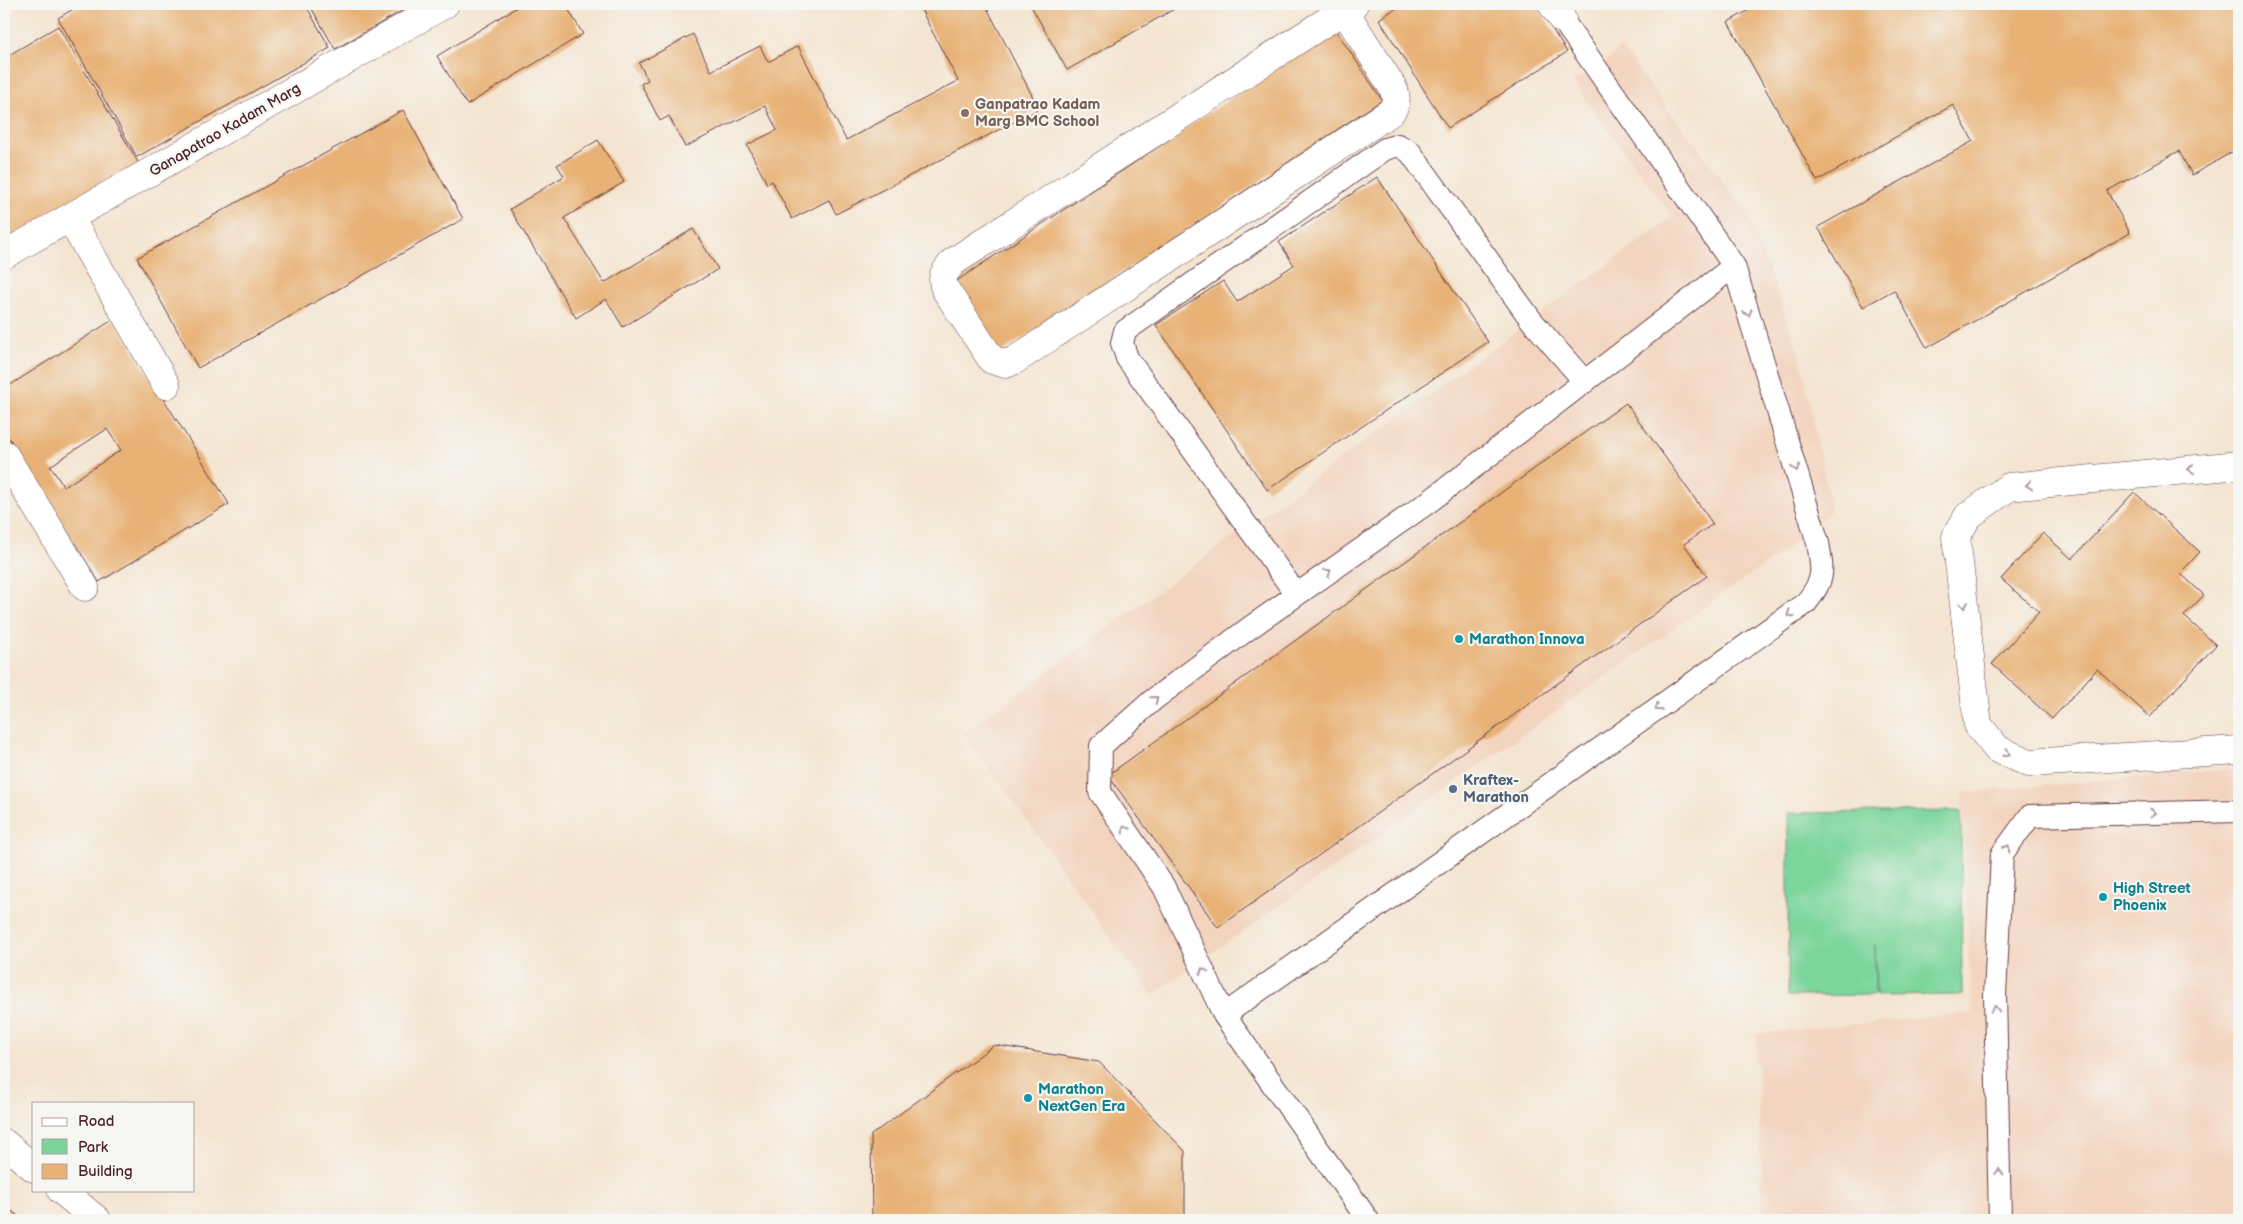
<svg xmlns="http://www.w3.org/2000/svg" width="2243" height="1224" viewBox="0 0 2243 1224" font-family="'Balsamiq Sans',sans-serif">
  <rect width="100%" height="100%" fill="#f6f6f2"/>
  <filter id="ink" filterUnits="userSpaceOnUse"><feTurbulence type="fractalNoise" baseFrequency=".02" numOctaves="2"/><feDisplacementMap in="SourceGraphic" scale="10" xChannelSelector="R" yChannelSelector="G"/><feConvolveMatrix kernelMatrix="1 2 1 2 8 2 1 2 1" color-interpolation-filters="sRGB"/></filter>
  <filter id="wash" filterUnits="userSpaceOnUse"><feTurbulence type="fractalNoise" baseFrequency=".0096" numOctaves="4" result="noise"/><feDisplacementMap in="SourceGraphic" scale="20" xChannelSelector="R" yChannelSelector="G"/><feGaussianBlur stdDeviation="1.12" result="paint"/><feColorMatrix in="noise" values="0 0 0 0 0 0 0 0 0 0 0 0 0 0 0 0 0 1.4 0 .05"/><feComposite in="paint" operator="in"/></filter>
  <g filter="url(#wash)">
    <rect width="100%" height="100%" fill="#f4e5d2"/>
    <!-- built -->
    <path fill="#f3d4bf" d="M1621,47L1746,211L1799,351L1831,510L1787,549L1152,995L964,733L1673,217L1572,81L1599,69Z
      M2239,768V1220H1763L1756,1034L1971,1013L1962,793Z"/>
    <!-- green -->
    <path fill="#7bd59b" stroke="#627a63" d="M1961,811L1962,995L1876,996L1875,946V995L1788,996V813Z"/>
    <g id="blocks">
      <!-- building -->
      <path fill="#e8b277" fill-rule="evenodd" d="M82,4H305L330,48L137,157L58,18Z
        M309,4H414L335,49Z
        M522,4H565L583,34L467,105L437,56Z
        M918,4H985L1039,109L836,214L829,200L792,219L772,181L767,184L747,145L777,130L765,106L685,147L669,116L660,121L641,84L648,80L639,63L693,34L711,71L760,46L768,62L798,46L846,140L958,81Z
        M1030,4H1183L1067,70Z
        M1403,4H1536L1567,52L1448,128L1379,19Z
        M1760,4H2239V148L2192,175L2179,151L2107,191L2130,233L1927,348L1894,290L1863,307L1818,227L1973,141L1953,105L1817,181L1728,22Z
        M58,26L142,169L4,249V58Z
        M1335,29L1382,100L999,354L952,284Z
        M403,110L463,219L198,368L137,258Z
        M598,140L624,182L564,218L604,283L693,229L718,269L623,327L606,299L576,318L510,209L564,176L557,165Z
        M1377,177L1488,342L1267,490L1156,325L1223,281L1237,302L1294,265L1279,242Z
        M114,319L229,504L99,582L4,430V389ZM107,429L121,450L64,487L50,466Z
        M1626,403L1713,524L1684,544L1707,576L1218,928L1108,775Z
        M2134,492L2200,552L2180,573L2204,595L2184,616L2216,645L2150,717L2097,669L2052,719L1992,664L2039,612L2001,579L2043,533L2072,559Z
        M994,1045L1099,1062L1185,1151V1220H872L871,1135Z
        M4,1205L23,1220H4Z"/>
    </g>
  </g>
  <g filter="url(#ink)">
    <use href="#blocks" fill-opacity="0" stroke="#643d44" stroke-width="1"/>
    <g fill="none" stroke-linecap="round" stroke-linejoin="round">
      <!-- lane casing -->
      <g stroke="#643d44" stroke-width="24">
        <path id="lane" d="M1296,594L1127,358L1122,343L1125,331L1385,149L1398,145L1410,152L1532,321L1585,382
          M1224,1015L1806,603C1825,579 1823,572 1818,543L1734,266L1562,19
          M1368,1220L1224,1015L1164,887L1100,792L1101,746L1153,700L1248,629L1430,501L1734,266
          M2000,1220L1995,995L2002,854L2030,816L2239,811"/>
      </g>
      <!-- street casing -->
      <g stroke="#643d44" stroke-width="29">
        <path id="street" d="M1552,4L1562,19
          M1344,10L1393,88C1397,98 1397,103 1391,112L1015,360L1006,364L992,360L945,289C940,276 945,272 953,262L1344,10L1354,4
          M70,218L166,385
          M4,454L85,587
          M2239,465L2009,487L1968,516L1956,537L1978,725L1997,749L2029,763L2239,750"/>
      </g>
      <!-- secondary casing -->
      <g stroke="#643d44" stroke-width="29">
        <path id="secondary" d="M4,255L445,4
          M4,1143L34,1168
          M61,1190L97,1220"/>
      </g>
      <!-- lane -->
      <use href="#lane" stroke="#fff" stroke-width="22"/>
      <!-- street -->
      <use href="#street" stroke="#fff" stroke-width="28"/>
      <!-- secondary -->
      <use href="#secondary" stroke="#fff" stroke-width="28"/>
    </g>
    <!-- one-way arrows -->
    <defs><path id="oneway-chevron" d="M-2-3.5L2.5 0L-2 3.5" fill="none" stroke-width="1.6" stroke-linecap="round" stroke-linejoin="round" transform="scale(1.25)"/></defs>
    <g stroke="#ae9aa0">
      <use href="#oneway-chevron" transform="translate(1748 313) rotate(73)"/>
      <use href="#oneway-chevron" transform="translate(1796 468) rotate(73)"/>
      <use href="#oneway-chevron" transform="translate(2191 469) rotate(174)"/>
      <use href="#oneway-chevron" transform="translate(2029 485) rotate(174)"/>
      <use href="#oneway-chevron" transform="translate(1328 572) rotate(-35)"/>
      <use href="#oneway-chevron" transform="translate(1964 605) rotate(83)"/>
      <use href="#oneway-chevron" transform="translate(1790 614) rotate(145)"/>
      <use href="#oneway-chevron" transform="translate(1155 699) rotate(-39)"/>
      <use href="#oneway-chevron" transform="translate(1658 708) rotate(145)"/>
      <use href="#oneway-chevron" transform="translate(2007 753) rotate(24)"/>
      <use href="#oneway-chevron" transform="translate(2153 813) rotate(-1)"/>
      <use href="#oneway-chevron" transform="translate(1125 829) rotate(-124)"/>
      <use href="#oneway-chevron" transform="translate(2007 848) rotate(-57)"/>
      <use href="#oneway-chevron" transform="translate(1203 971) rotate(-115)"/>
      <use href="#oneway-chevron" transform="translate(1995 1009) rotate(-91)"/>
      <use href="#oneway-chevron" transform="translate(1999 1172) rotate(-91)"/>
    </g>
  </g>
  <!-- markers -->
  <circle fill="#8d6e63" stroke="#f6f6f2" stroke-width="2" cx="965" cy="113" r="5"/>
  <g fill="#0f9aa8" stroke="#f6f6f2" stroke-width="2">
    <circle cx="1459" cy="639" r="5"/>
    <circle cx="2103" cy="897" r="5"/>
    <circle cx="1028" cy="1098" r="5"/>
  </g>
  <circle fill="#5c6f8a" stroke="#f6f6f2" stroke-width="2" cx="1453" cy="789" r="5"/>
  <g text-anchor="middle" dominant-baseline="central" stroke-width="4.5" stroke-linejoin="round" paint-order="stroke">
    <!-- education labels -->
    <g font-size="15" font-weight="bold" fill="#785e54" stroke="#f6f6f2" text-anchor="start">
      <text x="975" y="104">Ganpatrao Kadam<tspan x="975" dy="17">Marg BMC School</tspan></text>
    </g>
    <!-- street labels -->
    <g font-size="15" fill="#4a1f2b" stroke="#f6f6f2">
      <text transform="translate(225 130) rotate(-30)">Ganapatrao Kadam Marg</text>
    </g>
    <!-- culture labels -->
    <g font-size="15" font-weight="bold" fill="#0d838f" stroke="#f6f6f2" text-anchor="start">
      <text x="1469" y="639">Marathon Innova</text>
      <text x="2113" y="888">High Street<tspan x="2113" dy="17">Phoenix</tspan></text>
      <text x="1038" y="1089">Marathon<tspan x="1038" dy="17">NextGen Era</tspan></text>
    </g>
    <!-- service labels -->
    <g font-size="15" font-weight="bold" fill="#4e5e75" stroke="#f6f6f2" text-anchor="start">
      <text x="1463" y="780">Kraftex-<tspan x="1463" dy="17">Marathon</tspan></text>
    </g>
  </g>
  <!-- margin -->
  <rect width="2243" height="1224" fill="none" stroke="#f6f6f2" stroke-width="20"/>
  <!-- legend -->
  <rect x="32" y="1102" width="162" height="90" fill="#f6f6f2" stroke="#b1a0a2"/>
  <rect x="42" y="1118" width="25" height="8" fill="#ffffff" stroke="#b1a0a2"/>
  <text x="78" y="1126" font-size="15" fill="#4a1f2b">Road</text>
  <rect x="42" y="1139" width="25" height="15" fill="#7bd59b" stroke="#b1a0a2"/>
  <text x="78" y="1152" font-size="15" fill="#4a1f2b">Park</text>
  <rect x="42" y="1164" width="25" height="15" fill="#e8b277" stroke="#b1a0a2"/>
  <text x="78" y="1176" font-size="15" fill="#4a1f2b">Building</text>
</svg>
